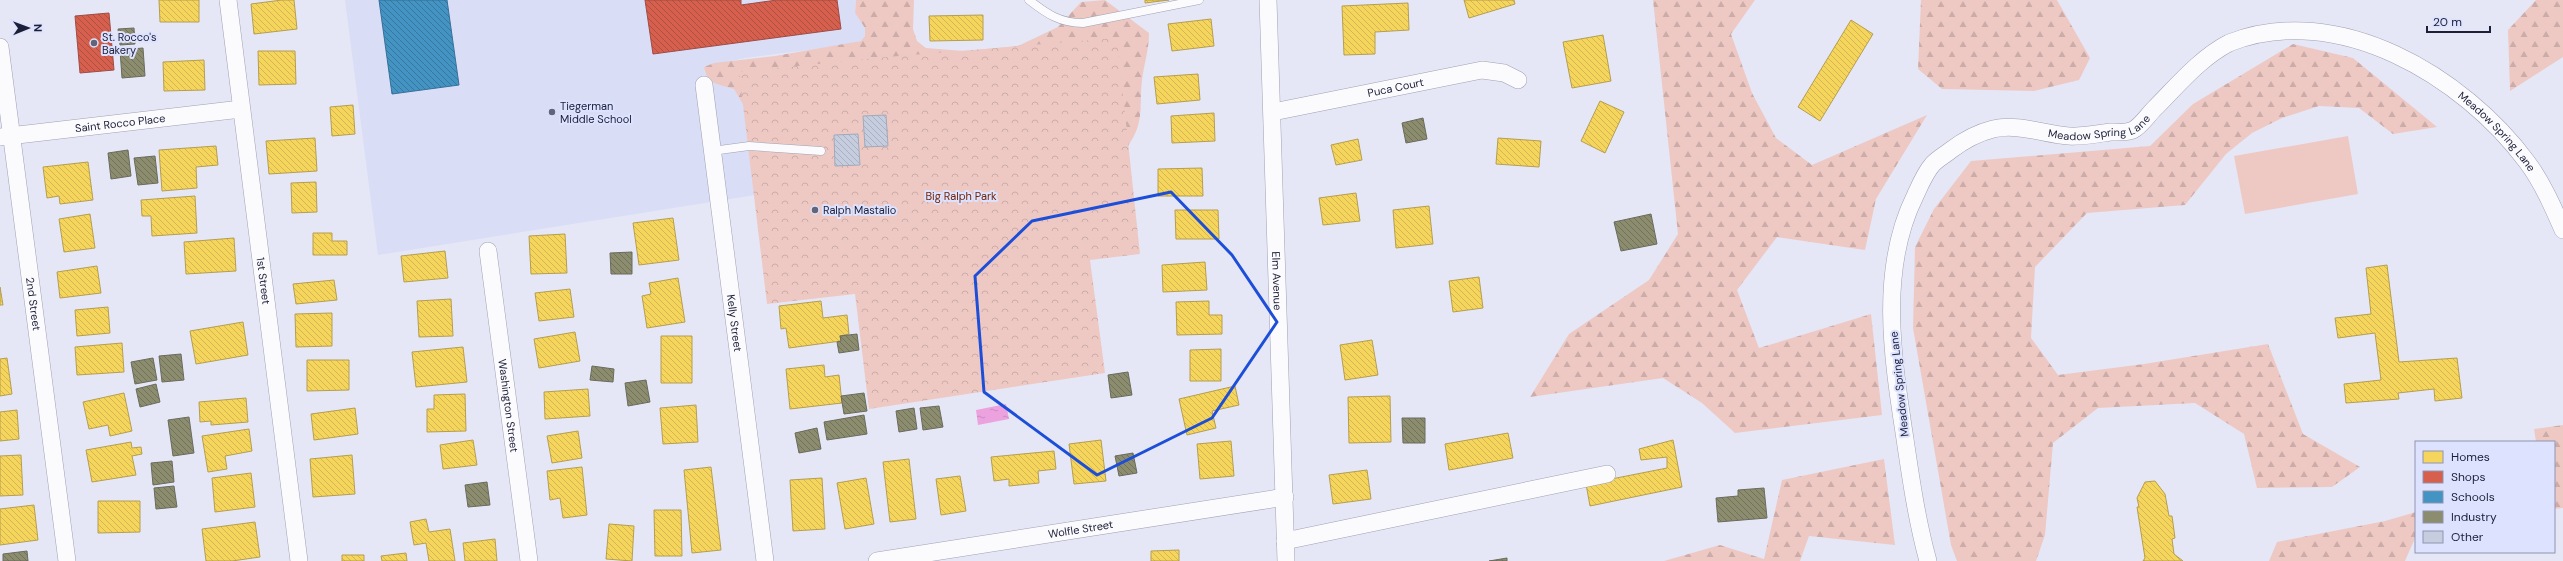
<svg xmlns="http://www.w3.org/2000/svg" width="2563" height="561" viewBox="0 0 2563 561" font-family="'DM Sans',sans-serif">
  <defs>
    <pattern id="forest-firs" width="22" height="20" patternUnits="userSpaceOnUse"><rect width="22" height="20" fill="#eec9c4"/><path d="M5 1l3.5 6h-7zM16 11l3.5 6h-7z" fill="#ccaca9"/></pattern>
    <pattern id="park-crowns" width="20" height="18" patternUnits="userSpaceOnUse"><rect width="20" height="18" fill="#eec9c4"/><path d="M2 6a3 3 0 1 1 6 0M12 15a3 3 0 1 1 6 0" fill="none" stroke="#ccaca9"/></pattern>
    <pattern id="water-ripples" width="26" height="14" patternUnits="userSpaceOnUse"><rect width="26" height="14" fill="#eca2de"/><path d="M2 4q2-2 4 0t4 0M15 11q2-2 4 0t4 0" fill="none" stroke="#ca8bbf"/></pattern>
    <pattern id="homes-back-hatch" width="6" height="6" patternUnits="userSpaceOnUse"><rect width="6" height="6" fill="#f6d55c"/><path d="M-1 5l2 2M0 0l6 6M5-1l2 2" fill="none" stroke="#d2b651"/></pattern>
    <pattern id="shops-back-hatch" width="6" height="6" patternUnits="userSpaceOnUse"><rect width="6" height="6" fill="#d6604d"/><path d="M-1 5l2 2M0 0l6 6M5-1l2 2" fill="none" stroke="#ad4f41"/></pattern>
    <pattern id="schools-back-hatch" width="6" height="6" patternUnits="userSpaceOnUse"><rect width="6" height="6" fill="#4393c3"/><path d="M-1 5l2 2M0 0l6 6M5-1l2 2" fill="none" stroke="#37779f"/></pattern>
    <pattern id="industry-back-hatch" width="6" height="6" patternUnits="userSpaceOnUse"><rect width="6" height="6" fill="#8c8c6e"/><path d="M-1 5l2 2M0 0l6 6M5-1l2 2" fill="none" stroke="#72725b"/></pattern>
    <pattern id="building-back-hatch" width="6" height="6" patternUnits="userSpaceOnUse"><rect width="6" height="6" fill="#c5cddf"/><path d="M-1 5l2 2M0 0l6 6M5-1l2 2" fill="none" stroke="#a9b0c0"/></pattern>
  </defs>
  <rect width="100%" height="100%" fill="#e5e7f6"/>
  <!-- built -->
  <path fill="#d9ddf5" d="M345,0H856L855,13L865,28V36L861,41L840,46L745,58L704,67L705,74L739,72L755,195L378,255Z"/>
  <!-- green -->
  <path fill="#eec9c4" d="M2348,136L2358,194L2245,214L2234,156Z"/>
  <!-- forest -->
  <path fill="url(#forest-firs)" d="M856,0H914L913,29L917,41L926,48L964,51L1018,46L1058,27L1081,2L1105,0L1149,33C1149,50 1144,64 1142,80C1139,106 1145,122 1128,146L750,116L734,89C719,84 707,85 704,67L714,63L775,56L861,41L865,36V28L855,13Z
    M1653,0H1755L1731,34L1752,93L1776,138L1812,165L1927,115L1876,199L1865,250L1777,237L1737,290L1759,348L1871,314L1882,415L1735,433L1702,403L1663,378L1530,397L1569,334L1649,280L1678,234Z
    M1921,0H2057L2090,58L2079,80L2034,91L1942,89L1918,69Z
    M2536,0H2563V57L2510,91L2508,30Z
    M2293,44L2353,58L2437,127L2393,134L2359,108L2319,106L2282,118L2252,133L2226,154L2185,205L2087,213L2035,267L2031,338L2058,375L2144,364L2268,344L2303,434L2360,467L2332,487L2257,488L2244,434L2195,403L2098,408L2053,443L2045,535L2036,561H1957L1951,545L1913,328L1915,247L1934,209L1971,161L2150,146L2193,104Z
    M2563,425V508L2554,509V442H2536L2534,429Z
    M1884,459L1895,545L1809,536L1800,561H1664L1720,545L1764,559L1782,480Z
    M2416,512V536L2405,561H2269L2277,542L2385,521Z"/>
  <!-- park -->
  <path fill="url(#park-crowns)" d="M1117,38L1140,254L1090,260L1105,373L869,409L855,294L767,304L739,72L875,58Z"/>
  <!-- water -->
  <path fill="url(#water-ripples)" d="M1006,404L1009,419L978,425L976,410Z"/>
  <!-- homes -->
  <path fill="url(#homes-back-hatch)" stroke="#b59e51" d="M159,0H199V22H160Z
    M282,0H294L297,29L254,34L251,4Z
    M1145,0H1169L1145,3Z
    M1464,0H1514L1515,4L1469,18Z
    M1408,3L1409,30L1375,32V54L1344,55L1342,6Z
    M983,15V40L930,41L929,16Z
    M1211,19L1214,46L1172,51L1168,24Z
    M1851,20L1873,34L1820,121L1798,107Z
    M1603,35L1611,81L1572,88L1563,42Z
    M258,51H295L296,84L259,85Z
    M204,60L205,90L164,91L163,62Z
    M1198,74L1200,100L1157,104L1154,77Z
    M1600,101L1624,112L1605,153L1581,141Z
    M353,105L355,134L332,136L330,107Z
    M1214,113L1215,141L1172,143L1171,116Z
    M315,138L317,171L269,174L266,141Z
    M1498,138L1541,141L1539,167L1496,164Z
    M1358,139L1362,160L1336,165L1331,145Z
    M216,146L218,165L196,167L197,188L162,191L159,150Z
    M88,162L93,200L60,204L59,196L47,198L43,167Z
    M1202,168L1203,196H1158V169Z
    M316,182L317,212L292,213L291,183Z
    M1356,193L1360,221L1323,225L1319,198Z
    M195,196L197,233L152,236L151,216H142L141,200Z
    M1429,206L1433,244L1396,248L1393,210Z
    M1175,210H1218L1219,239H1176Z
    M90,214L95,248L64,252L59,219Z
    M673,218L679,260L639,265L633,223Z
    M313,233H332V241H347V255H313Z
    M565,234L567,273L531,274L529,236Z
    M234,238L236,271L186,274L184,242Z
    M445,251L448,278L404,282L401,256Z
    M1205,262L1207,290L1163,292L1162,265Z
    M2387,265L2399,362L2457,358L2462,398L2435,401L2434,389L2398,393L2399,399L2346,403L2344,384L2381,380L2375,333L2338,338L2335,318L2371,314L2366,268Z
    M97,266L101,293L60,298L57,272Z
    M1479,277L1483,308L1453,312L1449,281Z
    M678,278L685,322L647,328L642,296L651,294L649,283Z
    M334,280L337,300L296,304L293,284Z
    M0,287L3,305H0Z
    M570,289L574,317L539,321L535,293Z
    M451,299L453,336L419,337L417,301Z
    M821,301L823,318L847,315L849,334L840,336L841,341L789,348L786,328L781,329L779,306Z
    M1209,301V315H1222V334L1177,335L1176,302Z
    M108,307L110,333L77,336L75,310Z
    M332,313V346L296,347L295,314Z
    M243,322L248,355L196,364L190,331Z
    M575,332L580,361L539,368L534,339Z
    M661,336H692V383H661Z
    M1372,340L1378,375L1345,380L1340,345Z
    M122,343L124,372L77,375L75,347Z
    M463,347L467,382L416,387L412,352Z
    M1221,349V381H1190V350Z
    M7,358L12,394L0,396V359Z
    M307,360H349V390L307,391Z
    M824,365L825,377L839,375L842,403L790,409L786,369Z
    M1235,386L1239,405L1212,411L1216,428L1187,435L1179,399Z
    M588,389L590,416L545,419L544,392Z
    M124,393L132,431L110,436L108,425L89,429L83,402Z
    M465,394L466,431L427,432V409H434V395Z
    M1390,396L1391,442L1349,443L1348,397Z
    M246,398L248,422L211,425V421L200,422L199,402Z
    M696,405L698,442L663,444L660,408Z
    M355,408L358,434L314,440L311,414Z
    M17,410L19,439L0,441V412Z
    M249,429L252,451L225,456L227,469L208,472L202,436Z
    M578,431L582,458L552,463L547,436Z
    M1508,433L1513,458L1449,470L1445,444Z
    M473,440L477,465L443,469L440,445Z
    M1101,440L1106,481L1074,484L1069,444Z
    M1673,440L1682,487L1590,506L1586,484L1667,468V457L1641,460L1639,449Z
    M1231,441L1234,476L1200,479L1197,444Z
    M131,442L132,448L141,447L142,454L132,456L136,475L92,482L86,450Z
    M1054,451L1056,469L1038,471L1039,483L1009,486V479L994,481L991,457Z
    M21,455L23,495L0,496V456Z
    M352,455L355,494L313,497L310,459Z
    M909,459L916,519L890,522L883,462Z
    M582,467L587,515L563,518L560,498L550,500L547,471Z
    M711,467L721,550L692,553L684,470Z
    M1367,470L1371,499L1333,504L1329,475Z
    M251,473L255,507L215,512L212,478Z
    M960,476L966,511L941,515L936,479Z
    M822,478L825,529L793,531L790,480Z
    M866,478L874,524L845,529L837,483Z
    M2155,481L2165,494L2169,516H2172L2175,538L2172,539L2174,554L2183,561H2143L2145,558L2137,507H2139L2137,498L2145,482Z
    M98,501H140V532L98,533Z
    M34,505L38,540L0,545V509Z
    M654,510H681L682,556H655Z
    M426,519L429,532L450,529L455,561H429L426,543L414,545L410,522Z
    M255,522L260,557L232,561H206L202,529Z
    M609,524L634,526L632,561L606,559Z
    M495,539L497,561H465L463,543Z
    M1179,550V561H1151V551Z
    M406,553L407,561H382L381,556Z
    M342,555H364V561H342Z"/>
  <!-- shops -->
  <path fill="url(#shops-back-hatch)" stroke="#9e4c47" d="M645,0H741V5L777,0H837L841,29L653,54Z
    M109,13L114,70L80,73L75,16Z"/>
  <!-- schools -->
  <path fill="url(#schools-back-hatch)" stroke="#377099" d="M379,0H447L459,85L392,94Z"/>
  <!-- industry -->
  <path fill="url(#industry-back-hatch)" stroke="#6a6b5e" d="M134,28L135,44L120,45L118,29Z
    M143,48L145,76L122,78L120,50Z
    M1423,118L1427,139L1406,143L1402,123Z
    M128,150L131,176L111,179L108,153Z
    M155,156L158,183L138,185L134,158Z
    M1651,214L1657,244L1621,251L1614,222Z
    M632,252V274H611L610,253Z
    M857,334L859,350L839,353L837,342L841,341L840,336Z
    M181,354L184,380L162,382L159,356Z
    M153,358L157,380L135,384L131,362Z
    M592,366L614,369L613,382L590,380Z
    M1128,372L1132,395L1111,398L1108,375Z
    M646,380L650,402L628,406L625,383Z
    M156,384L160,402L140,407L136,389Z
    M864,393L867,411L844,414L841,396Z
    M939,406L943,427L923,430L920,408Z
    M914,408L917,429L899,432L896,411Z
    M864,415L867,434L827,440L824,422Z
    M189,417L194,453L173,456L168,420Z
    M1402,418H1425V443H1403Z
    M817,428L821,449L799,453L795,433Z
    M1133,453L1137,473L1119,476L1115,456Z
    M172,461L174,482L153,485L151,463Z
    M487,482L490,505L468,507L465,485Z
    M174,486L177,507L156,509L154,488Z
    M1764,488L1767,518L1718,522L1716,498L1738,496V490Z
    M27,551L28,561H3V554Z
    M1507,558V561H1489Z"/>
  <!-- building -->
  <path fill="url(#building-back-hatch)" stroke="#a1a9ba" d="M886,115L888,146L865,147L863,116Z
    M858,134L860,165L835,166L834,135Z"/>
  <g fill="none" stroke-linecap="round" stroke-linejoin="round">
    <!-- service casing -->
    <g stroke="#9fa1b3" stroke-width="9">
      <path id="service" d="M1029,0C1047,14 1060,23 1083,23L1199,0
        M712,151L749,146L821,151"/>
    </g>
    <!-- minor casing -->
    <g stroke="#9fa1b3" stroke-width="18">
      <g id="minor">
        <path id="s1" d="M228,0L299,561"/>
        <path id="s2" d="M1268,0L1286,561"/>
        <path id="s3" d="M0,47L67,561"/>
        <path id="s4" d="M704,85L765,561"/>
        <path id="s5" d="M1273,112L1482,70L1504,73L1518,80"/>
        <path id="s6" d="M0,137L241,109"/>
        <path id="s7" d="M488,251L529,561"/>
        <path d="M1285,541L1607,474"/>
        <path id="s8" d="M877,561L1285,497"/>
        <path id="s9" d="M1928,561C1917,521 1911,480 1905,439C1893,360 1878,271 1915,196C1920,185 1925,173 1932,165C1937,159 1945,155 1951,150C1963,141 1977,133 1993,129C2017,123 2044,134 2069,136C2082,137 2097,134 2110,132C2116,132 2127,133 2133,130C2141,126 2148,115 2154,109C2177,86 2200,58 2229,43C2338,0 2464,77 2527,162C2542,182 2553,207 2563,230"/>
      </g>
    </g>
    <!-- service -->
    <use href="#service" stroke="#fbfbfe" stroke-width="8"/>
    <!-- minor -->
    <use href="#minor" stroke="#fbfbfe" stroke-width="17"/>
  </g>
  <!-- marked area -->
  <path fill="none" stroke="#1d4ed8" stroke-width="3" stroke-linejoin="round" d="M1171,192L1232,255L1277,322L1212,418L1097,475L984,392L975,276L1032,221Z"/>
  <!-- markers -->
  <g fill="#62657a" stroke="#dde2fe" stroke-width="1.5">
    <circle cx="94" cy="43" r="4"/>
    <circle cx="552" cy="112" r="4"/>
    <circle cx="815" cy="210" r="4"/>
  </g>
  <g text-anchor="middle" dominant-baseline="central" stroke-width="4" stroke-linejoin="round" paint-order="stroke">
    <!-- poi labels -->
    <g font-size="11" fill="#1c1f38" stroke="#dde2fe" text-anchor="start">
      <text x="102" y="37">St. Rocco's<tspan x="102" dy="13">Bakery</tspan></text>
      <text x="560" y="106">Tiegerman<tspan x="560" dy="13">Middle School</tspan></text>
      <text x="823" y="210">Ralph Mastalio</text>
    </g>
    <!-- street labels -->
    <g font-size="11" fill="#1c1f38" stroke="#dde2fe">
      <text stroke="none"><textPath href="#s5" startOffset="125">Puca Court</textPath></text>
      <text stroke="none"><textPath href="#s9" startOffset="587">Meadow Spring Lane</textPath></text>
      <text stroke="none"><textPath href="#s6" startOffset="121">Saint Rocco Place</textPath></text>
      <text stroke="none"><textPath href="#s9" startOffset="1050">Meadow Spring Lane</textPath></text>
      <text stroke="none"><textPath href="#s1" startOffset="283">1st Street</textPath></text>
      <text stroke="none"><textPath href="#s2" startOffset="281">Elm Avenue</textPath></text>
      <text stroke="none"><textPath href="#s3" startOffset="259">2nd Street</textPath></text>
      <text stroke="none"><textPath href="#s4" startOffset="240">Kelly Street</textPath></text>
      <text transform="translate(1899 384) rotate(-96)">Meadow Spring Lane</text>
      <text stroke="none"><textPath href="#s7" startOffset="156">Washington Street</textPath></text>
      <text stroke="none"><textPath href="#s8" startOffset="206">Wolfle Street</textPath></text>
    </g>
    <!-- park labels -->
    <g font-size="11" fill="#702308" stroke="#dde2fe">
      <text x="961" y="196">Big Ralph Park</text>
    </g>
  </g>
  <!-- legend -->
  <rect x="2415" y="441" width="140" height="112" fill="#dde2fe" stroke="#9094af"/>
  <rect x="2423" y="451" width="20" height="12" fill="#f6d55c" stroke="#9094af"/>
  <text x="2451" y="461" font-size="12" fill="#1c1f38">Homes</text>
  <rect x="2423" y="471" width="20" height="12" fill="#d6604d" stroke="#9094af"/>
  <text x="2451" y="481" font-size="12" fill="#1c1f38">Shops</text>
  <rect x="2423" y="491" width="20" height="12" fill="#4393c3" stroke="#9094af"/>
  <text x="2451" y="501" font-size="12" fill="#1c1f38">Schools</text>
  <rect x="2423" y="511" width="20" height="12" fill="#8c8c6e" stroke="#9094af"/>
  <text x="2451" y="521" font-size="12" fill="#1c1f38">Industry</text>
  <rect x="2423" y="531" width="20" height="12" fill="#c5cddf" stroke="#9094af"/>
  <text x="2451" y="541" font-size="12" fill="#1c1f38">Other</text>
  <!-- north arrow -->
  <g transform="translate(28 28) rotate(89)" stroke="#dde2fe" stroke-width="3" paint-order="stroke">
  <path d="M0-3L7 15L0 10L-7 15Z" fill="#1c1f38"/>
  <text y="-6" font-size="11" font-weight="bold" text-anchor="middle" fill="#1c1f38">N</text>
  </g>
  <!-- scale -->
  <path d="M2427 26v6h63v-6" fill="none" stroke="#1c1f38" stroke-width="2"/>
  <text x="2433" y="26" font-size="12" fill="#1c1f38" stroke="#dde2fe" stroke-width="3" paint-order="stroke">20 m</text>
</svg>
